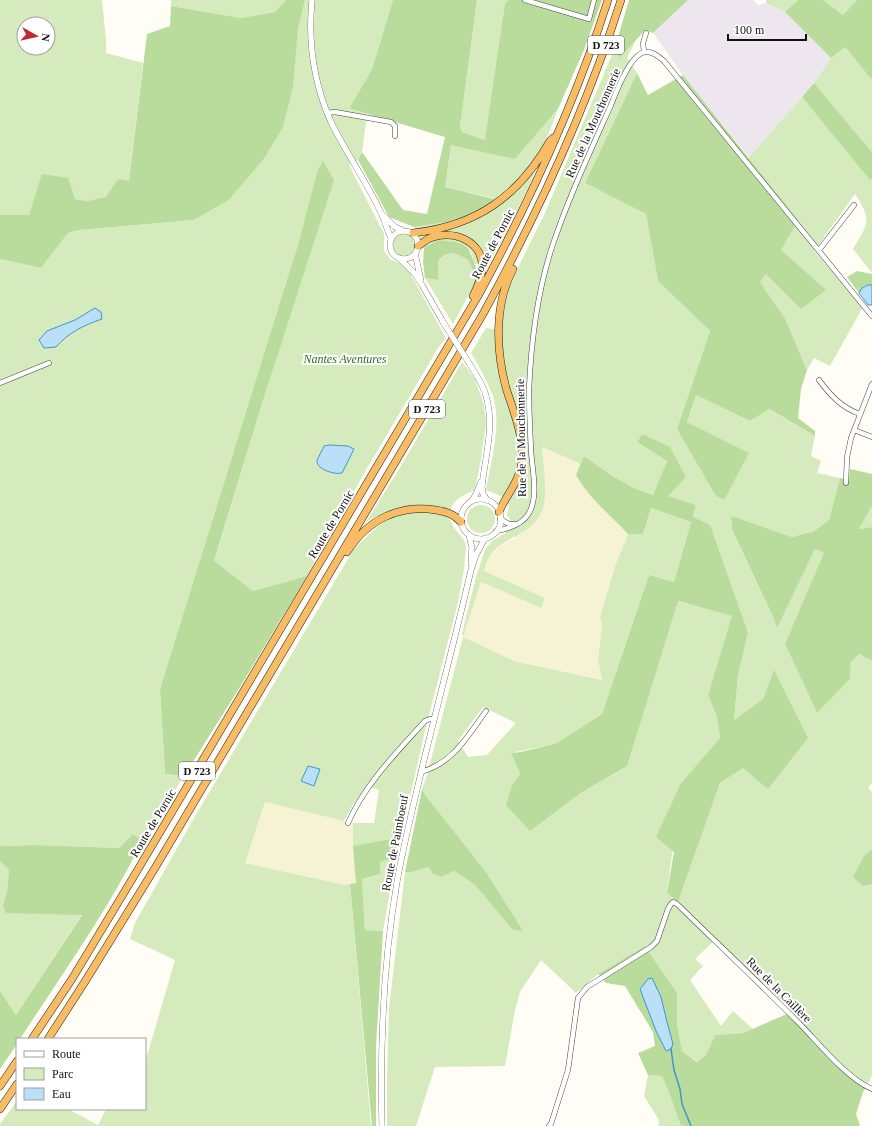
<svg xmlns="http://www.w3.org/2000/svg" width="872" height="1126" viewBox="0 0 872 1126" font-family="Georgia,serif">
  <rect width="100%" height="100%" fill="#fffdf5"/>
  <!-- industrial -->
  <path fill="#eee6ef" d="M688,0H753L758,5L766,3L785,12L831,58L814,83L749,157L683,75L653,33Z"/>
  <!-- farmland -->
  <path fill="#f6f3d4" d="M542,447L581,464L576,475L596,501L628,534L615,566L600,617L602,625L598,659L603,680L514,661L463,637L481,582L541,608L544,598L484,571L490,555L501,545L515,538L545,488Z
    M265,802L353,823L356,883L345,885L245,863Z"/>
  <!-- green -->
  <path fill="#d5ebbd" fill-rule="evenodd" d="M0,0H102L106,40V53L143,63L129,182L118,179L107,197L87,201L75,199L29,215H0ZM24,24H48V48H24Z
    M171,0H286L275,12L241,18L171,6Z
    M305,0H393L372,69L350,107L351,109L367,114L362,152L358,160L349,165L384,234V251L391,260L405,264L446,338L438,348L366,470L307,576L253,591L214,562L260,410L318,228L317,172L299,241L160,689L165,774L184,776L142,841L133,834L119,848L36,845L0,846V259L41,268L68,233L79,230L194,220L229,200L263,160Z
    M477,0H509L505,3L486,140L462,132L460,127Z
    M766,0H798L785,12L766,3Z
    M823,0H857L843,15Z
    M635,42L627,58L637,73L585,183L646,214L658,281L710,331L677,429L724,499L748,453L687,422L696,395L750,421L768,409L815,436L811,456L821,461L817,473L840,478L829,520L814,531L792,537L731,517L732,531L774,619L777,627L815,549L825,553L785,644L817,713L850,679L851,662L859,654L872,661V783L868,788L872,792V849L864,856L870,884L872,885V1075L868,1084L854,1077L787,1014L789,1009L716,939L695,959L703,966L690,980L721,1026L733,1011L753,1029L743,1033L715,1035L706,1055L698,1062L682,1051L677,1024V993L645,946L598,974L576,993L541,960L520,992L515,1010L505,1066L435,1067L416,1126H387V1079L389,1008L405,872H412L429,867L442,877L454,871L474,884L513,930H522L486,872L426,796L422,789L427,775L463,637L462,633L476,577L485,550L492,541L506,533L510,519L507,515L509,506L501,496L486,490C491,461 502,426 493,396C487,381 479,366 471,353L486,328L502,330L503,312L511,282L545,213L614,50L620,58ZM642,434L686,477L667,496L696,505L693,517L748,633L738,675L734,721L763,699L774,671L743,768L720,783L678,902L667,893L681,783L720,738L717,717L708,695L733,616L677,601L627,766L579,794L512,785L520,774L511,753L557,743L602,714L649,575L674,582L691,522L651,508L643,534H628L615,566L600,617L602,625L598,659L602,680L514,661L463,637L481,582L541,608L545,598L484,571C486,566 488,558 491,554C506,535 533,536 543,508C548,493 543,464 542,447L581,464L584,456L611,475L632,487L653,495L667,461L637,442ZM483,707L516,723L487,755L468,757L458,741Z
    M845,47L872,80V152L814,83L831,58Z
    M802,97L870,179L872,178V273L853,249C869,223 872,220 855,194L814,251L863,307L830,366L814,358L807,370L785,318L760,282L781,250L749,157Z
    M558,109L528,189L490,263L475,264L471,252L437,240L424,248L414,227L446,222L478,212L494,198L445,187L451,144L515,159Z
    M393 245a11 11 0 1 1 22 0a11 11 0 1 1-22 0Z
    M456,253L468,260L473,271H477L475,283L453,324L425,278L438,280V261L447,254Z
    M462,362L475,379L484,405L486,424L481,459L475,490C459,497 452,500 448,517L455,529L464,540L466,546L464,569L458,602L424,735L401,837L353,846V823H374L379,790L367,786L352,806L344,821L265,802L245,863L345,885L350,884L371,1125L376,1126H0V1124L17,1101V1109H68L98,1125L106,1109H145V1063L175,960L130,939L135,923L194,818L354,549L377,527L383,523L377,516L366,522L401,466Z
    M467 519a14 14 0 1 1 28 0a14 14 0 1 1-28 0Z
    M872,506V527L859,529Z
    M396,857L383,931L365,930L362,879L380,874V861Z
    M0,861L9,870L7,891L3,905L82,914L16,1015L0,991Z
    M648,1075L662,1076L668,1090L681,1126H658L659,1120L644,1096Z"/>
  <!-- forest -->
  <path fill="#b9dc9c" d="M286,0H305L298,28L293,87L283,127L263,160L229,200L194,220L79,230L68,233L41,268L0,259V215H29L42,174L68,178L75,199L87,201L106,197L118,179L129,181L147,34L170,26L171,6L241,18L275,12Z
    M393,0H477L460,127L462,132L485,140L505,3L509,0H602L584,50L558,109L515,159L451,145L445,187L495,199L478,212L446,222L414,227L389,217L358,160L362,152L403,210L427,214L445,137L351,109L350,107L372,69Z
    M629,0H688L653,33L645,30L620,58L614,50Z
    M798,0H823L843,15L857,0H872V80L845,47L831,58L785,12Z
    M637,73L648,95L683,75L798,220L781,250L826,290L801,309L766,274L760,282L785,318L807,370L801,389L798,418L815,431V436L769,409L750,421L696,395L687,422L749,453L724,500L716,496L677,429L710,331L658,281L646,214L585,183Z
    M814,83L872,152V178L870,180L802,97Z
    M323,161L334,180L260,410L214,561L253,591L307,576L240,687L184,776L165,774L160,689L299,241L317,172Z
    M437,240C467,243 468,243 477,271H473L468,260C456,253 449,249 438,261V280L425,278L423,262L424,248Z
    M857,271L872,274V285L864,286L859,293L847,277Z
    M642,434L670,447L686,477L668,496L696,505L693,517L710,525L748,633L738,675L734,720L763,699L774,670L808,738L768,789L743,768L720,783L678,902L667,893L674,852L656,837L681,783L720,738L717,717L708,695L732,616L678,601L627,766L579,794L530,831L506,805L512,785L520,774L511,753L521,752L557,743L602,714L649,575L674,582L691,522L651,508L643,534H628C610,515 589,498 576,475L584,456L611,475L632,487L653,495L667,461L637,442Z
    M850,469L872,474V506L859,529L872,527V661L859,654L851,662L850,679L817,713L785,644L824,553L815,549L777,628L774,619L732,530L731,516L792,537L814,531L829,520L840,478L849,480Z
    M422,789L426,796L486,872L523,931L513,930L474,884L454,871L442,877L433,874L429,867L412,872H405Z
    M133,834L142,841C108,911 62,974 20,1039H17V1044L0,1069V991L16,1015L82,915L6,913L3,905L7,891L9,870L0,861V846L36,845L119,848Z
    M401,837L396,857L380,862V874L362,879L365,930L383,931L376,1046V1126H372L350,884L356,883L353,846Z
    M872,849V885L870,884L863,886L853,877L864,856Z
    M645,946L677,993V1024L682,1051L697,1062L706,1055L715,1035L743,1033L787,1014L854,1077L868,1084L863,1092L856,1114L860,1126H681L668,1090L662,1076L648,1075L638,1053L655,1046L653,1032L625,986L606,983L598,974Z"/>
  <!-- water -->
  <path fill="#b9e0f7" stroke="#3f96cf" d="M868,285H872V305H868L859,293L862,288Z
    M95,308L101,312L102,319C84,325 68,333 56,347L44,348L39,340L47,331L75,320Z
    M329,445L348,446L354,449L342,473C336,475 317,470 317,461C318,457 322,451 324,446Z
    M308,766L320,769L314,786L301,781Z
    M652,978L661,997L667,1022L673,1044L671,1049L666,1051L656,1031L640,989L648,979Z"/>
  <g fill="none" stroke-linecap="round" stroke-linejoin="round">
    <!-- stream -->
    <path stroke="#3f96cf" stroke-width="1.5" d="M671,1049L674,1070L680,1089L682,1104L691,1126"/>
    <!-- minor casing -->
    <g stroke="#444" stroke-width="5.5">
      <path id="minor" d="M525,0L589,19L594,0
        M644,52L643,43L646,33
        M327,113L335,112L391,122L395,126V136
        M819,250L854,205
        M819,380C830,395 842,408 860,414
        M0,383L49,363
        M854,430L872,437
        M846,483L847,457L851,438L872,384
        M500,519L509,524H515
        M496,531C508,529 523,524 529,513C539,495 532,470 531,450C530,430 529,410 529,390C531,342 537,293 552,247C568,199 590,152 611,105C616,92 631,52 646,52C653,51 659,57 664,61L872,316
        M421,772C453,763 467,737 486,711
        M348,823C365,784 397,752 425,721L430,719L434,720
        M549,1126L551,1124L568,1070L578,998L587,987L651,947L657,941L668,909L671,904L673,902L677,904C717,943 758,982 798,1022C818,1042 846,1078 872,1089"/>
    </g>
    <!-- tertiary casing -->
    <g stroke="#444" stroke-width="6">
      <path id="tertiary" d="M312,0C308,41 314,84 331,122C346,153 367,182 381,213C385,221 387,230 391,238
        M382,214L395,227L402,230
        M390 245a14 14 0 1 1 28 0a14 14 0 1 1-28 0Z
        M415,253L421,281
        M399,258L415,274L422,285L443,322
        M474,371C479,379 484,387 486,396C495,427 485,456 482,487L483,494L487,500
        M461 519a20 20 0 1 1 40 0a20 20 0 1 1-40 0Z
        M472,501L477,492L481,482
        M469,535L472,548L471,564
        M382,1126C380,1044 383,963 397,882C404,842 414,803 423,764C439,699 456,635 471,570L476,555L485,538"/>
    </g>
    <!-- trunk casing -->
    <g stroke="#222" stroke-width="8">
      <path id="trunk" d="M413,233C476,226 518,197 550,141L553,138
        M418,246C421,244 425,241 428,239C452,228 485,241 482,270C481,279 477,288 473,296
        M499,512C506,495 520,481 522,462C524,436 514,413 506,388C496,350 494,305 513,269
        M347,552C367,520 399,504 436,510C447,512 454,514 461,522
        M32,1039L72,979L134,876L478,296C530,201 575,103 608,0
        M48,1039L86,980L155,868L483,314C538,213 586,110 621,0
        M0,1086L17,1061
        M0,1109L17,1084"/>
    </g>
    <!-- minor -->
    <use href="#minor" stroke="#fff" stroke-width="4.5"/>
    <!-- tertiary -->
    <use href="#tertiary" stroke="#fff" stroke-width="5.5"/>
    <!-- trunk -->
    <use href="#trunk" stroke="#f7bc64" stroke-width="7"/>
    <!-- tertiary-bridge casing -->
    <g stroke="#444" stroke-width="6" stroke-linecap="butt">
      <path id="tertiary-bridge" d="M443,322L474,371"/>
    </g>
    <!-- tertiary-bridge -->
    <use href="#tertiary-bridge" stroke="#fff" stroke-width="5.5"/>
  </g>
  <g text-anchor="middle" dominant-baseline="central" stroke-width="4" stroke-linejoin="round" paint-order="stroke">
    <!-- shield labels -->
    <g fill="#fff" stroke="#585858" stroke-width="1">
      <rect x="588" y="36" width="36" height="18" rx="3"/>
      <rect x="409" y="400" width="36" height="18" rx="3"/>
      <rect x="179" y="762" width="36" height="18" rx="3"/>
    </g>
    <g font-size="11" font-weight="bold" fill="#111">
      <text x="606" y="45">D 723</text>
      <text x="427" y="409">D 723</text>
      <text x="197" y="771">D 723</text>
    </g>
    <!-- street labels -->
    <g font-size="12" fill="#111" stroke="#fff">
      <text transform="translate(593 123) rotate(-66)">Rue de la Mouchonnerie</text>
      <text transform="translate(493 244) rotate(-62)">Route de Pornic</text>
      <text transform="translate(521 438) rotate(-91)">Rue de la Mouchonnerie</text>
      <text transform="translate(331 524) rotate(-59)">Route de Pornic</text>
      <text transform="translate(153 823) rotate(-59)">Route de Pornic</text>
      <text transform="translate(395 843) rotate(-79)">Route de Paimboeuf</text>
      <text transform="translate(779 990) rotate(45)">Rue de la Caillère</text>
    </g>
    <!-- park labels -->
    <g font-size="12" font-style="italic" fill="#2f6b1f" stroke="#fff">
      <text x="345" y="359">Nantes Aventures</text>
    </g>
  </g>
  <!-- legend -->
  <rect x="16" y="1038" width="130" height="72" fill="#ffffff" stroke="#a0a0a0"/>
  <rect x="24" y="1051" width="20" height="6" fill="#ffffff" stroke="#a0a0a0"/>
  <text x="52" y="1058" font-size="12" fill="#111111">Route</text>
  <rect x="24" y="1068" width="20" height="12" fill="#d5ebbd" stroke="#a0a0a0"/>
  <text x="52" y="1078" font-size="12" fill="#111111">Parc</text>
  <rect x="24" y="1088" width="20" height="12" fill="#b9e0f7" stroke="#a0a0a0"/>
  <text x="52" y="1098" font-size="12" fill="#111111">Eau</text>
  <!-- north arrow -->
  <g transform="translate(36 36) rotate(98)"><circle r="19" fill="#ffffff" stroke="#a0a0a0"/>
  <path d="M0-3L7 15L0 10L-7 15Z" fill="#c4262e"/>
  <text y="-6" font-size="11" font-weight="bold" text-anchor="middle" fill="#111111">N</text>
  </g>
  <!-- scale -->
  <path d="M728 34v6h78v-6" fill="none" stroke="#111111" stroke-width="2"/>
  <text x="734" y="34" font-size="12" fill="#111111" stroke="#ffffff" stroke-width="3" paint-order="stroke">100 m</text>
</svg>
